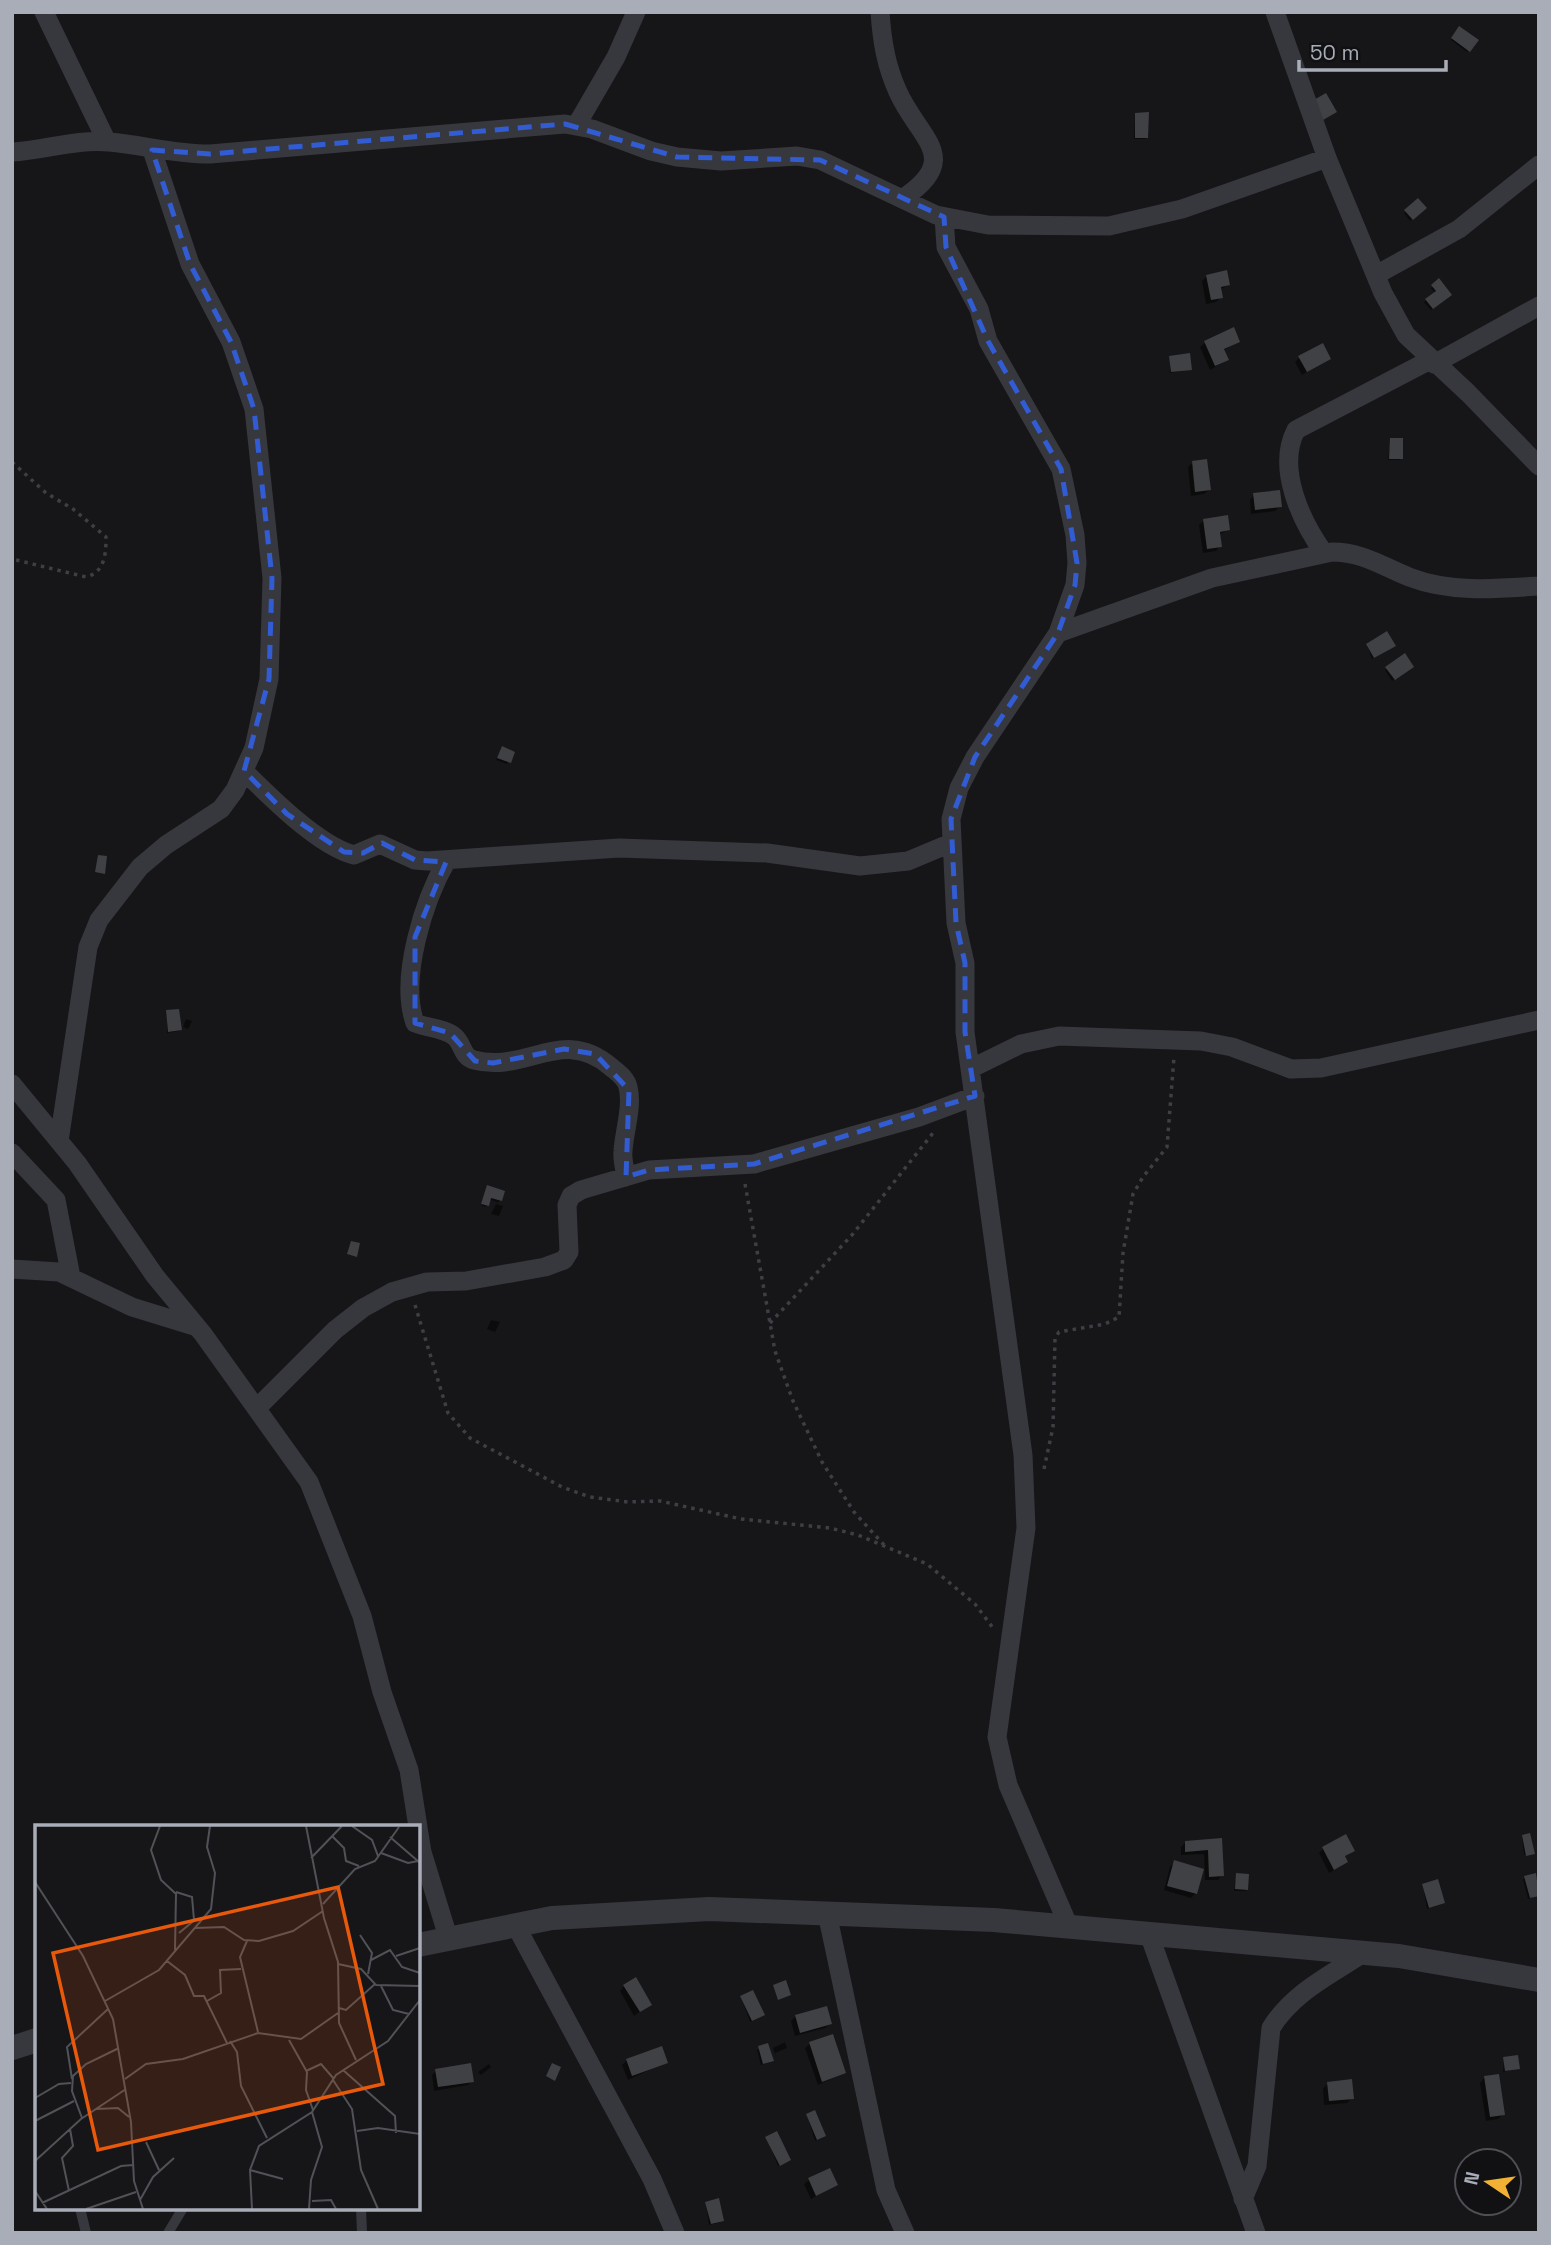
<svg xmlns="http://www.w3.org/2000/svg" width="1551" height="2245" viewBox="0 0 1551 2245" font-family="'Space Grotesk',sans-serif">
  <rect width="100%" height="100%" fill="#161618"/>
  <!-- shadow -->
  <path fill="#0007" d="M1458,30L1476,40L1467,52L1451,40Z
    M1135,114L1147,137L1145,139H1134Z
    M1418,200L1425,208L1410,221L1404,213Z
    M1207,276L1228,285L1220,290L1221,297L1216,302L1206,304L1202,281Z
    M1439,281L1450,295L1431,310L1424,302L1435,293L1431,288Z
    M1238,341L1223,351L1227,360L1210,370L1200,347L1205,343Z
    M1170,357L1190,369L1170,373Z
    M1300,357L1329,358L1302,375L1295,362Z
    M1391,440L1401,459L1399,460H1388Z
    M1193,462L1209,490L1204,494L1191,496L1188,467Z
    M1254,495L1280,506L1275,511L1251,514L1250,500Z
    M1204,520L1229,529L1219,535L1220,546L1216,551L1203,553L1199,525Z
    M1367,645L1392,647L1372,659Z
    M1404,656L1412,666L1392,681L1385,670Z
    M502,748L513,753L507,764L496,760Z
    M167,1012L180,1029L178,1031L167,1033Z
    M186,1019L192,1021L188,1029L183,1027Z
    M487,1187L500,1200L496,1204L503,1206L499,1216L491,1214L497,1202L489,1199L485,1207L481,1205Z
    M491,1320L500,1322L495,1332L487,1329Z
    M1522,1837L1532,1853L1524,1855Z
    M1220,1840L1222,1875L1218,1880H1205L1204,1854L1181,1855V1847L1185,1843Z
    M1323,1849L1353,1850L1344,1857L1346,1862L1341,1866L1329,1873L1319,1853Z
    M1175,1862L1196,1893L1191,1898L1164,1890L1170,1867Z
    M1237,1875L1247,1890L1245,1891H1234Z
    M1534,1875L1539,1895L1528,1899L1523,1879Z
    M1423,1885L1443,1903L1427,1909Z
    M624,1986L650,2004L634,2016L620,1991Z
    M741,1997L761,2016L750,2022Z
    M796,2016L830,2024L825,2028L795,2036L791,2021Z
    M785,2042L787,2048L775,2053L773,2048Z
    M810,2044L844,2073L818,2085L805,2048Z
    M767,2045L770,2062L761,2065L757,2050Z
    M1504,2058L1518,2068L1503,2072Z
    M627,2060L666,2062L628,2080L622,2065Z
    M489,2064L491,2067L481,2075L478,2072Z
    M436,2071L472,2081L468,2085L434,2091L432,2075Z
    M1484,2078L1503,2114L1498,2119L1486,2121L1480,2083Z
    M1328,2084L1352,2098L1347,2103L1324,2105L1323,2088Z
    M807,2115L824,2136L822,2138L815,2141Z
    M767,2138L787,2161L778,2166Z
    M809,2180L835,2185L811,2199L804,2184Z
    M706,2203L722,2220L721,2222L709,2225Z"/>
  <!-- building -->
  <path fill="#404145" d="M1459,26L1479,40L1470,52L1451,38Z
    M1326,93L1337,112L1323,120L1312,101Z
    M1149,112L1148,138H1135V113Z
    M1418,198L1427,208L1413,220L1404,210Z
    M1227,270L1230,285L1221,287L1223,298L1211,300L1206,275Z
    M1439,278L1452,295L1433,309L1425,299L1436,291L1431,285Z
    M1234,327L1240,342L1224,349L1229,360L1215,366L1204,341Z
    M1323,343L1331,359L1307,372L1298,356Z
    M1190,353L1192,370L1171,372L1169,356Z
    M1390,438H1403V459H1389Z
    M1207,459L1211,490L1195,492L1192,461Z
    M1280,490L1282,507L1255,510L1253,493Z
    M1228,515L1230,530L1220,532L1222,547L1207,549L1203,519Z
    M1387,631L1396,646L1374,658L1366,644Z
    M1405,653L1414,667L1395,680L1385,667Z
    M502,746L515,752L511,763L497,758Z
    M98,855L107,856L105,874L95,872Z
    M179,1009L182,1030L168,1032L166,1010Z
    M487,1185L505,1191L502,1201L491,1198L489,1206L481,1204Z
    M351,1241L360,1243L357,1257L347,1254Z
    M1530,1833L1535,1854L1526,1856L1522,1835Z
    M1346,1834L1355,1851L1345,1856L1348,1862L1334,1870L1322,1847Z
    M1222,1838L1224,1876L1209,1877L1208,1850L1185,1852V1841Z
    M1174,1860L1204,1869L1197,1894L1167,1886Z
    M1236,1873L1249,1874L1248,1890L1235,1889Z
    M1536,1873L1539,1896L1530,1898L1524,1876Z
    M1438,1879L1445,1903L1429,1908L1422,1884Z
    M636,1977L652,2005L640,2012L623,1985Z
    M786,1980L791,1995L778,2000L773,1985Z
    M753,1990L765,2015L752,2021L740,1996Z
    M827,2006L832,2024L800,2033L795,2015Z
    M833,2034L846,2073L822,2082L809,2042Z
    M768,2043L774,2061L763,2064L758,2046Z
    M662,2046L668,2063L632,2076L626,2059Z
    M1518,2055L1520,2069L1505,2071L1503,2057Z
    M471,2063L474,2082L438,2087L435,2069Z
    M552,2063L561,2067L555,2081L546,2076Z
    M1499,2074L1505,2115L1490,2117L1484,2076Z
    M1352,2079L1354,2099L1329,2101L1327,2082Z
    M815,2110L826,2136L817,2140L806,2114Z
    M777,2131L791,2160L780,2166L765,2137Z
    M830,2168L838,2185L816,2196L808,2178Z
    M719,2198L724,2221L711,2224L705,2202Z"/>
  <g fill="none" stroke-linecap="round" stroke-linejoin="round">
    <!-- path -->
    <path stroke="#3d3f44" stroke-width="3.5" stroke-dasharray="3.5 5" stroke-linecap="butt" d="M12,462L46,493L73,509L106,537C106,554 105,572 86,577L12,559
      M745,1184L775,1351L793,1401L822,1462L854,1512L884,1545
      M415,1305L448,1413L470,1438L562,1487L590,1497L628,1502L660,1501L741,1519L830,1528L858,1535L927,1564L975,1604L993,1628
      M770,1323L852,1235L933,1133
      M1044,1469L1053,1427L1055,1338L1059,1332L1105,1324L1119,1317L1123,1253L1133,1194L1143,1177L1167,1147L1174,1057"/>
    <!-- service -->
    <path stroke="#37383d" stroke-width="10" d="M80,2208L86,2233
      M361,2208L362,2233
      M168,2233L183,2208"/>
    <!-- minor -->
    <path stroke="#37383d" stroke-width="19" d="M44,12L107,142
      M880,12C882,41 886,66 898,92C919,139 964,158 902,199
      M1275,12L1327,158L1383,293L1406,335L1468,393L1539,466
      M576,126L616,57L636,12
      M12,152C45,150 76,139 109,142C143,145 175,154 210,154L565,124L592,129L651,151L677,157L721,161L797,156L820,160L936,215L988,225L1109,226L1182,209L1327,158
      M944,217L946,247L979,309L988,341L1061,469L1075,535L1077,563L1075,585L1058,633L975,757L959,788L951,819L956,923L965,963V1032L1023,1455L1026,1528L997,1737L1008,1785L1069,1927
      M1376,275L1459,229L1539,165
      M1434,364L1539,306
      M1324,553C1301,521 1276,468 1296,430L1430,360
      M1058,633L1212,578L1332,552C1362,552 1382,566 1409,577C1450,593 1496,589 1539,586
      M244,771C270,797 319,846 354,855L380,844L415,860L427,861L619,848L767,853L860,866L908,861L951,843
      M447,860C424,900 399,978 415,1023C427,1028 445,1028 455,1037C463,1044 462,1057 474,1060C526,1074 563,1025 611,1067C618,1073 626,1078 628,1087C633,1106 624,1132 623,1151C622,1160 625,1169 626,1177
      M970,1069L1021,1044L1059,1036L1201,1041L1232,1047L1291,1069L1321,1068L1539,1020
      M12,1084L77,1163L155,1276L203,1334L309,1482L362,1616L382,1692L409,1770L418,1827
      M59,1141L88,947L99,920L140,867L166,845L221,809L235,790L254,748L269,679L272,578L254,409L231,342L190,264L152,150
      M12,1153L56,1200L71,1277
      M12,1269L59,1272L132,1307L197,1327
      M257,1408L335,1330L363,1308L392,1292L427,1282L466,1281L545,1267L564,1260L569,1252L567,1205L571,1196L581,1190L649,1170L754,1164L919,1117L975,1096
      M418,1828L422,1852L448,1937
      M827,1913L886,2190L905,2233
      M516,1926L652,2179L675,2233
      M1149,1934L1256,2233
      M1243,2199L1257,2166L1271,2028C1293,1992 1331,1975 1365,1952"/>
    <!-- tertiary -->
    <path stroke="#37383d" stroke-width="24" d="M418,1945L552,1918L709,1909L994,1920L1399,1956L1539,1980
      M12,2048L37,2040"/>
  </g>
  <!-- marked area -->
  <path fill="none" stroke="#325cd3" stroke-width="5" stroke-dasharray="14 9" stroke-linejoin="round" d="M565,124L677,157L820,160L944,217L946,247L988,341L1061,469L1077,563L1075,585L1058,633L975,757L951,819L956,923L965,963V1032L975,1096L754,1164L649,1170L626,1177L629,1090L595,1054L564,1049L493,1063L475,1061L450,1033L415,1023V937L446,862L415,860L382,843L363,853L344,852L287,814L244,771L269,679L272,578L254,409L231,342L190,264L152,150L210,154Z"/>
  <!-- overview -->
  <g transform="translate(35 1825)">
    <rect width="385" height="385" fill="#161618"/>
    <path fill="none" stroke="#505258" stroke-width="2" d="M125,1L116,25L126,55L141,69L140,125M271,1L289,93L303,137L304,198L321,235M317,1L337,15L343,31M297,11L309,23L311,36L324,41M355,12L384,37M346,28L373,38L383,36M276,33L307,1M0,57L48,131L78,194L96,297L99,356L108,384M141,67L157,72L159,95M288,79L320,44L340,36L364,2M160,103L189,102L209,115L224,116L258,106L288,86M144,108L161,94M325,110L337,128L333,149M212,116L205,132L223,207M361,131L385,123M336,135L355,125L367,142L385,148M132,136L150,150L159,171H169L192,218M303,139L326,144L341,160L385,161M346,161L358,185L374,189M70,176L124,145L176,84L180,48L172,22L175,1M172,176L186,168L185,145L206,144M304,183L311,185L340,159M254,215L272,247L271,265L278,285M195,216L202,227L206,261L232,313M308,245L360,291L361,308M271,246L286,239L299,254M37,254L32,222L73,184M90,254L111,239L148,234L223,208L266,214L303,188M298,255L317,284L326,345L343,384M0,273L24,259L36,258M61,284L83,283L94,292M47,293L37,266L38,251L51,239L84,223M0,296L39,276M322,306L343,303L385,309M111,317L124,345M0,336L46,294L91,264M215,345L248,354M0,366L12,384M34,366L27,333L38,321L35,304M105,375L118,352L139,333M277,376L296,375L301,384M7,378L86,341L98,340M51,384L101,367M217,384L215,345L224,321L277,287L301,250L353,216L385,175M274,384L276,355L287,322L277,287"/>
    <path fill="#e8590c" fill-opacity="0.15" stroke="#e8590c" stroke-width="3.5" d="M303,62L348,259L63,325L18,128Z"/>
    <rect width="385" height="385" fill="none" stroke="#a8adb8" stroke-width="3.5"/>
  </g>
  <!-- border -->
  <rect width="1551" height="2245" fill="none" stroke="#a8adb8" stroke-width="28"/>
  <!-- north arrow -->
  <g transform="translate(1488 2182) rotate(283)"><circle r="33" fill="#111113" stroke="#4d4f55" stroke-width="2"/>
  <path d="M0-5L12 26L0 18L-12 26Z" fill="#f2b134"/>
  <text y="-10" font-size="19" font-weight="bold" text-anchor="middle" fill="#a8adb8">N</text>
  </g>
  <!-- scale -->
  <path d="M1299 60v10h147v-10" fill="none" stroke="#a8adb8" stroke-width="3.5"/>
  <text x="1310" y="60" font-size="21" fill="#a8adb8" stroke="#111113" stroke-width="5" paint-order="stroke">50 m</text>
</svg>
